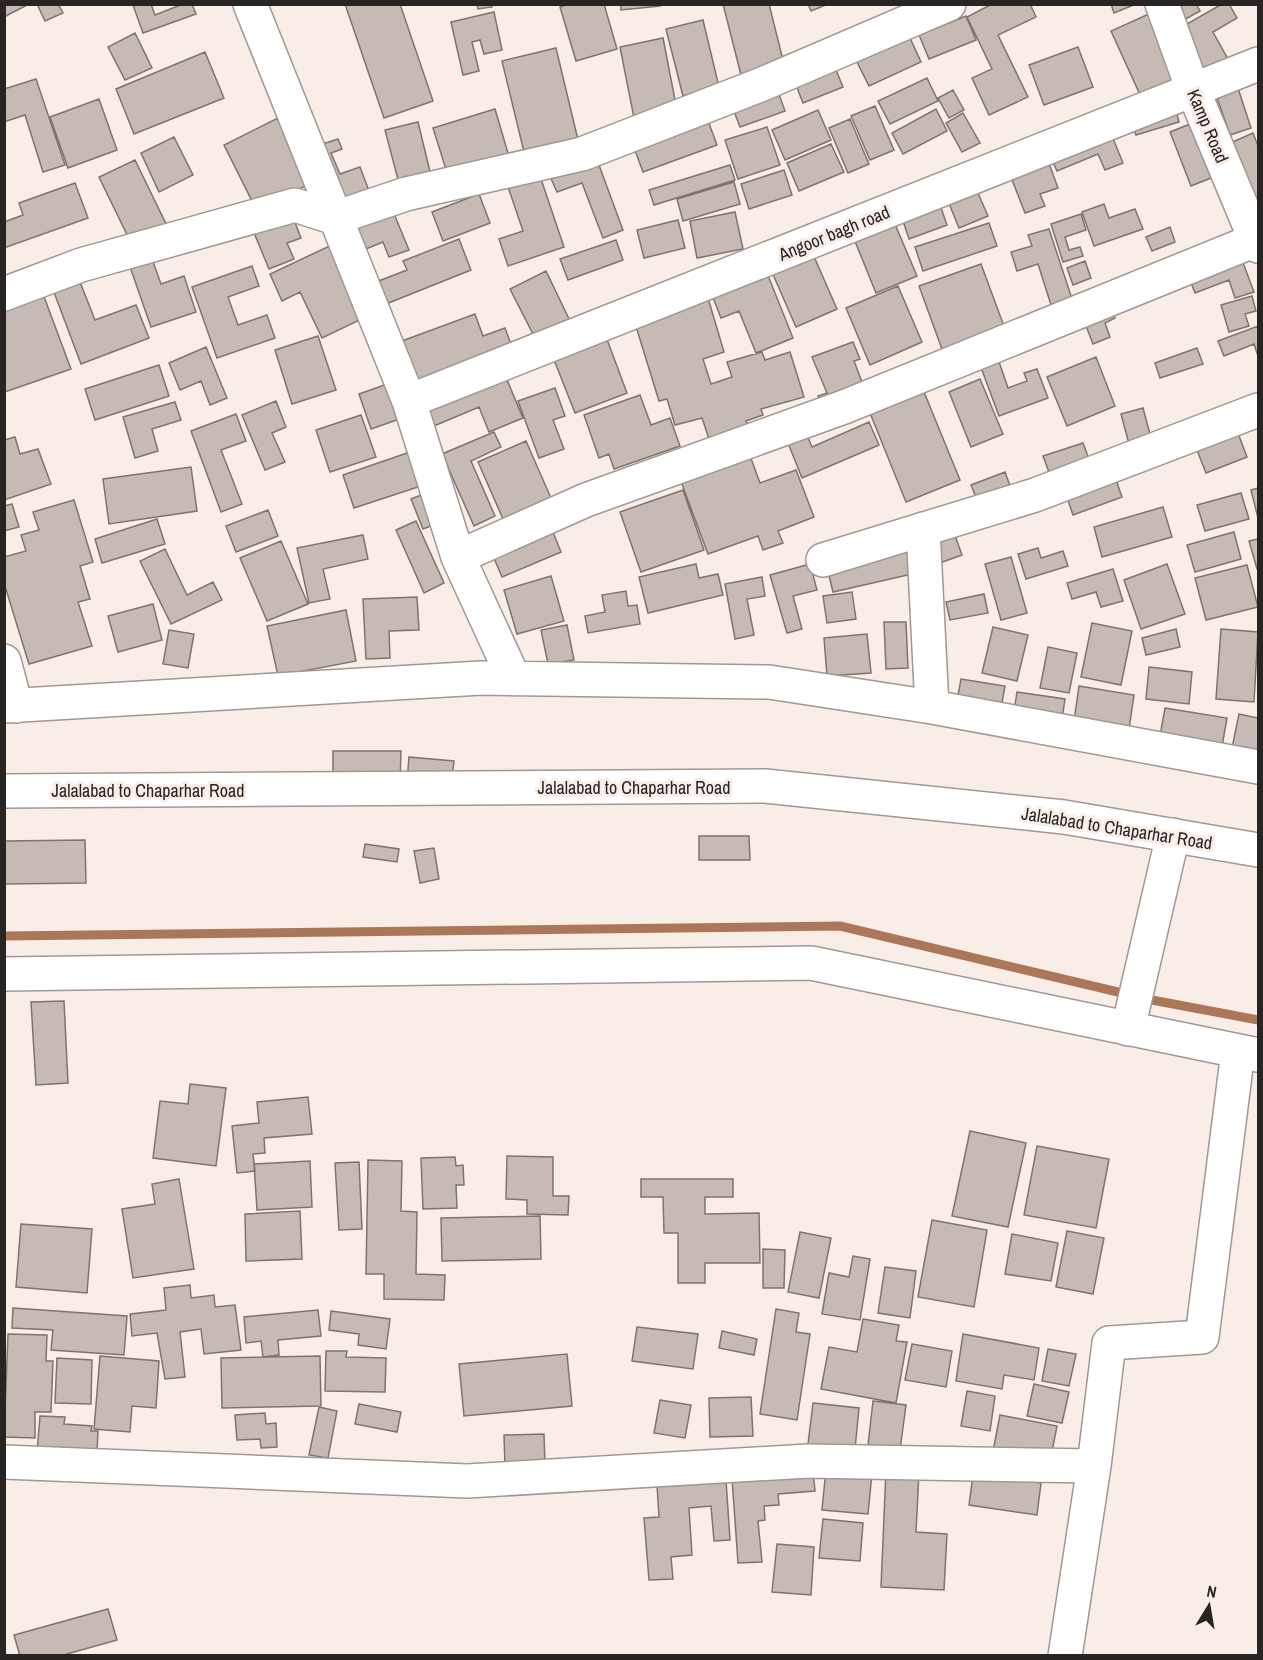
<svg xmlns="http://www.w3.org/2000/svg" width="1263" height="1660" viewBox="0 0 1263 1660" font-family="'Archivo Narrow',sans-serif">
  <rect width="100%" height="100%" fill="#f9eee7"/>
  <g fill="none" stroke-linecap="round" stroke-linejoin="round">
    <!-- stream -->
    <path stroke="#ab7758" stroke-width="9" d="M4,936L840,926L1118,992
      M1152,1000L1258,1020"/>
  </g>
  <!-- building -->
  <path fill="#c5bab4" stroke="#7e746e" stroke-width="1.5" d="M4,4H29L4,17Z
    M37,4H58L63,13L45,21Z
    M151,4L155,15L183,4H192L196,14L143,33L133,5Z
    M345,4H400L433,101L384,118Z
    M477,4H491L492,7L478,9Z
    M569,4H604L617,49L576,61L560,7Z
    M621,4H660V6L621,10Z
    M723,4H769L784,64L741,75Z
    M808,4H828L811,11Z
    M992,4H1030L1036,17L998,35L1028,97L989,115L972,78L992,69L967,17Z
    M1111,4H1136L1114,13Z
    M1176,4H1196L1200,11L1184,20Z
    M1222,4H1229L1237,18L1213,32L1229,61L1206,74L1180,28Z
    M494,12L502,50L484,54L480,40L472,42L479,71L463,75L451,22Z
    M1151,13L1182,81L1142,99L1111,31Z
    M966,16L976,40L929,59L919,35Z
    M703,20L719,87L683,96L666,29Z
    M135,33L152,68L125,80L108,47Z
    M663,38L677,110L634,118L620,47Z
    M910,38L921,62L869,86L857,62Z
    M1078,47L1093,87L1044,105L1029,65Z
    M556,48L578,140L524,152L502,61Z
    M205,52L224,98L134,134L116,89Z
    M834,65L843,87L803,103L794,80Z
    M927,78L938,101L890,124L878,101Z
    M36,79L65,165L43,172L25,115L4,122V89Z
    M1237,85L1251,128L1230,135L1215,92Z
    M777,89L785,111L740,127L732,106Z
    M953,90L964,110L949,118L938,98Z
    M99,99L117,150L68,168L50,117Z
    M875,106L894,150L870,160L851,116Z
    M1175,107L1179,122L1136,135L1131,120Z
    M495,109L510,160L449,179L433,128Z
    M936,109L947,131L903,154L892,133Z
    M818,110L831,140L785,160L772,130Z
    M963,113L980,143L962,152L946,123Z
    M282,116L315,181L257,211L224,145Z
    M707,118L717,145L643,172L633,145Z
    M850,119L869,164L848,173L829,128Z
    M418,122L432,180L400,187L385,130Z
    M1190,124L1211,178L1191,186L1170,132Z
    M767,127L780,165L738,179L725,140Z
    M1110,131L1123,163L1105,170L1098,154L1057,171L1050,155Z
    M1253,133L1258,146V217L1228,144Z
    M174,137L193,175L159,192L141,153Z
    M338,139L342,149L331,153L340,174L360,167L369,191L339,202L317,146Z
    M831,144L844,172L799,191L787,163Z
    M596,157L623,230L603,238L582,183L557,192L549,174Z
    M1047,158L1058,188L1040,194L1045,206L1025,213L1009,172Z
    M135,160L169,230L133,247L99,177Z
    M730,165L735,180L654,205L649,190Z
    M784,170L792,195L749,209L741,184Z
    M539,173L564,247L508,266L499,239L523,231L507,184Z
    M734,182L740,204L683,221L677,199Z
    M75,183L88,218L4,248V222L23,215L19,203Z
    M974,184L988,216L959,228L946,196Z
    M479,194L490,223L443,241L432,212Z
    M938,199L947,225L909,239L900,212Z
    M390,204L409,250L389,257L383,242L361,251L349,221Z
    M1104,204L1109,218L1135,209L1143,229L1094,246L1082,212Z
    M291,212L301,238L287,243L294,259L269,269L252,228Z
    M735,212L743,249L697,258L690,221Z
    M1081,214L1086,230L1065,237L1069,250L1080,247L1083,256L1063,262L1051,224Z
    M892,217L917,276L876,293L852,234Z
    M678,220L685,248L644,258L637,230Z
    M989,223L997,246L923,271L915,247Z
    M1170,227L1175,242L1152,251L1146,237Z
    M1049,229L1073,302L1052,308L1038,264L1017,271L1011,252L1032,246L1028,235Z
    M459,239L471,270L386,304L376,282L407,270L403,261Z
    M616,240L623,260L568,280L560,259Z
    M336,243L370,315L322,338L300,292L282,301L270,274Z
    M812,252L837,309L796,327L771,270Z
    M1239,252L1254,292L1235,298L1229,280L1195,293L1187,272Z
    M151,256L161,284L184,276L196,312L151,327L129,264Z
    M1085,261L1091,278L1073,285L1067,268Z
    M981,264L1005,329L943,352L919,286Z
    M252,266L259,286L228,297L238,325L267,315L275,338L217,358L192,287Z
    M546,271L570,321L535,338L510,289Z
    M767,273L793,338L756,353L739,311L721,318L712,295Z
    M78,277L95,320L136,305L149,338L81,364L52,287Z
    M40,286L71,369L5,392L4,299Z
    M898,286L922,342L870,365L846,308Z
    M1252,296L1256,311L1245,314L1249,326L1229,332L1221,305Z
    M708,298L724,352L703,359L711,384L732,377L727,362L762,352L765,360L790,352L804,397L761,409L763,415L746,421L748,427L709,439L702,418L675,425L667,399L659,401L634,320Z
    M1110,307L1115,318L1105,323L1110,337L1093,344L1083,318Z
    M475,314L483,336L505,328L512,347L418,385L402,341Z
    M1258,326V356L1254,344L1224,356L1218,341Z
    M605,334L627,393L575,413L549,347Z
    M318,336L336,390L292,404L275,350Z
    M853,342L860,359L854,361L867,395L824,412L818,396L827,393L812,357Z
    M206,347L227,398L210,405L201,381L180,390L169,363Z
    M1197,348L1203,364L1160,378L1155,363Z
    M997,356L1008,388L1027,381L1024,373L1037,369L1048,398L999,416L979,362Z
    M1096,357L1115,406L1067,426L1047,377Z
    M159,365L169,396L95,420L85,389Z
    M502,368L523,418L489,432L479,407L434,426L423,401Z
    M980,379L1003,434L971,447L949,392Z
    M393,382L405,417L371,429L359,394Z
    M922,387L960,480L906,502L868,408Z
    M555,388L565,416L553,420L564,449L539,458L518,401Z
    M640,395L651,425L670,418L680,446L614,469L609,454L599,458L584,415Z
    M276,401L286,427L272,433L285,462L265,470L242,415Z
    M175,402L181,420L152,429L158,451L135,458L123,417Z
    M1143,408L1151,438L1129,444L1121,414Z
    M236,414L246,441L221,450L242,504L221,512L191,431Z
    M361,415L376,457L330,472L316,430Z
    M869,422L879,445L802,478L788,443L807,435L812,447Z
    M1235,425L1247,457L1206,473L1193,440Z
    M494,432L501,447L471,461L495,516L474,526L442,454Z
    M15,437L20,454L38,449L51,484L4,500V440Z
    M526,441L551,498L503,519L478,462Z
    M1083,443L1090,462L1050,475L1043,456Z
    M413,451L424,485L354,508L343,475Z
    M749,453L760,483L796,470L814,517L778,531L783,543L763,550L758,536L708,554L680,479Z
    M191,467L197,511L109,524L103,479Z
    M1112,468L1122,497L1073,515L1063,486Z
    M1005,472L1013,494L980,507L971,485Z
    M1258,488V518L1251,490Z
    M683,490L704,550L641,572L620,512Z
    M429,492L441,522L423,529L411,499Z
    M1241,493L1249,519L1205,531L1197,505Z
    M74,500L93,562L80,566L90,599L78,602L92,646L29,664L4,583V557L26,551L21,535L39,530L33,512Z
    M12,504L19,527L4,531V506Z
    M1163,507L1172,537L1102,557L1094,527Z
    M268,510L278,536L236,552L226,526Z
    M157,519L165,544L102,563L95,539Z
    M416,521L444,583L424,593L396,530Z
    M953,530L962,555L934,565L925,540Z
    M553,532L561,552L502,577L493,556Z
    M1234,532L1241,559L1195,572L1187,545Z
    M363,535L368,559L323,569L330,599L309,603L297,548Z
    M1258,539V569H1257L1249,541Z
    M281,541L308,604L267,621L240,558Z
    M914,542L921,572L833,592L826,563Z
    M1038,548L1041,558L1063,551L1068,566L1026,579L1018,554Z
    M165,549L187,595L213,582L222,600L171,624L140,561Z
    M1011,557L1027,613L1001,620L985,564Z
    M696,564L699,578L718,574L723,595L648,613L639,577Z
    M810,564L817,590L793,596L802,629L787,633L770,575Z
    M1167,564L1185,614L1141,629L1124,580Z
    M1247,565L1258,607L1206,620L1195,578Z
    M1113,569L1123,601L1101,607L1096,592L1072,599L1067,583Z
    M551,576L564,621L517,634L504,590Z
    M762,577L765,596L747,599L754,635L735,639L725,584Z
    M626,591L628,606L637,605L640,624L588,633L585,616L605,612L602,595Z
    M852,592L856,619L827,623L823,596Z
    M984,594L988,613L950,620L946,602Z
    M417,597L419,630L389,631L390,658L366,659L363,599Z
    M153,604L162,640L118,652L108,616Z
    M346,610L356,661L278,676L267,626Z
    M884,622H906L908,668L886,669Z
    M1092,623L1132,631L1121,685L1081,677Z
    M567,625L574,660L548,664L541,630Z
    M993,627L1028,635L1017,681L982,673Z
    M1176,629L1180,647L1146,655L1142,638Z
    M1221,629L1258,632L1254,702L1216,699Z
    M169,630L194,634L188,668L163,664Z
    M867,634L871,673L827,676L824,638Z
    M1048,647L1077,653L1069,693L1040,688Z
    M1149,667L1192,672L1189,704L1146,699Z
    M961,679L1005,686L1000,714L956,706Z
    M1079,686L1134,695L1129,729L1074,721Z
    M1017,692L1065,699L1061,726L1013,718Z
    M1165,708L1227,718L1220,758L1158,747Z
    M1239,714L1258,718V758L1231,753Z
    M333,751H401L400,783L333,782Z
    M409,757L454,761L451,786L407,781Z
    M699,836H749L750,860H699Z
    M85,840L86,883L4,884V841Z
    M365,844L399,849L397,862L363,857Z
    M434,848L439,879L420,883L414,851Z
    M64,1001L68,1083L36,1085L31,1002Z
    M190,1084L226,1088L216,1166L153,1158L160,1101L188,1104Z
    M308,1097L312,1134L264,1138L265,1153L253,1154L255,1171L237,1173L232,1126L259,1123L257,1102Z
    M970,1131L1026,1143L1008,1227L952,1216Z
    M1037,1146L1109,1159L1096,1228L1024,1215Z
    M507,1156L553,1157V1196H569L568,1215L527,1214V1200L506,1199Z
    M455,1157L456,1166L463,1165L464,1185H456L457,1208L423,1209L421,1158Z
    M368,1160L402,1161L401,1211L417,1212L416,1274L445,1275L444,1300L384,1299V1274H366Z
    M310,1161L312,1207L257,1210L254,1164Z
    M359,1162L362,1229L339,1230L335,1163Z
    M179,1179L194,1269L133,1278L122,1209L155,1204L152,1184Z
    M641,1179H733V1197H705V1214L759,1213L760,1263H705V1283H678V1233H664L663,1197H641Z
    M300,1211L302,1259L246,1261L245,1214Z
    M540,1216L541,1259L442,1261L441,1218Z
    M932,1220L987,1230L974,1307L918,1297Z
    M21,1224L92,1229L87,1293L16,1287Z
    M1067,1231L1104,1238L1093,1294L1056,1287Z
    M800,1232L831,1238L819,1298L788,1292Z
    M1012,1234L1058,1243L1051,1281L1005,1274Z
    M763,1249L785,1250L784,1288H763Z
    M853,1256L870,1259L860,1320L822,1314L829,1273L849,1277Z
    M885,1267L916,1271L910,1318L878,1313Z
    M190,1285L191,1298L214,1295L215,1307L235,1305L241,1350L204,1354L201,1329L180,1332L185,1377L165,1379L157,1333L132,1336L130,1314L166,1310L164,1288Z
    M13,1308L127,1316L124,1355L51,1350L53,1330L12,1328Z
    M776,1309L799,1313L796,1332L810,1334L797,1420L760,1414Z
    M318,1310L321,1336L278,1340L279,1355L263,1357L261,1341L246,1343L244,1317Z
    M331,1311L390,1319L386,1349L358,1345L359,1334L329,1330Z
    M863,1319L899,1325L896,1341L907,1342L896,1403L821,1389L829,1347L857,1352Z
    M637,1327L698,1334L693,1369L632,1361Z
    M722,1331L757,1339L754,1355L719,1348Z
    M8,1334L47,1335L46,1361H53L51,1412H35V1438L4,1437Z
    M963,1334L1039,1348L1034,1380L1004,1375L1002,1389L956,1381Z
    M912,1344L952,1351L946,1387L905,1380Z
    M1048,1349L1076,1354L1069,1386L1042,1381Z
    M326,1351H347L346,1357L386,1358L385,1392L325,1391Z
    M567,1354L572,1406L464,1416L459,1364Z
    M100,1356L159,1361L156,1408L132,1406L130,1432L94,1429Z
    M320,1356L321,1406L222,1408L221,1358Z
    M57,1358L92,1360L91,1404L55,1403Z
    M1034,1384L1069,1392L1062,1423L1027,1416Z
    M967,1391L995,1396L990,1431L961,1426Z
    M751,1397L753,1436L710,1437L709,1398Z
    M660,1400L691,1405L685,1438L654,1433Z
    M873,1401L906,1405L900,1450L868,1445Z
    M813,1403L859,1408L855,1449L808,1444Z
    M359,1404L401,1412L397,1432L355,1424Z
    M319,1407L337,1411L328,1458L309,1455Z
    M265,1413L266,1424L276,1423L277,1447L261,1448L260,1439L237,1440L235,1415Z
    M1000,1415L1057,1426L1050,1462L993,1451Z
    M40,1416L65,1417L64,1424L92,1426L91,1431H98L97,1451L37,1452Z
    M544,1434L545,1465L505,1466L504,1435Z
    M826,1469L872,1473L868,1514L822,1510Z
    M886,1470L919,1472L916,1532L947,1534L944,1590L881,1587Z
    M813,1472L815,1491L778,1494L779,1505L764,1506L765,1520L758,1521L762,1562L738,1563L732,1478Z
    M973,1475L1041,1483L1037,1515L969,1505Z
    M726,1480L730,1540L714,1541L711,1506L689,1508L692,1555L671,1557L673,1579L649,1580L644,1518L659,1517L657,1485Z
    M823,1519L863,1523L860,1561L819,1558Z
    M777,1544L814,1547L811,1595L772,1592Z
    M108,1609L117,1640L60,1656H20L14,1635Z"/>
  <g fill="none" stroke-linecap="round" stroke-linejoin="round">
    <!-- minor casing -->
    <g stroke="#a29792" stroke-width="36">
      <path id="minor" d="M250,4L409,401L458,557L514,679
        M1162,4L1193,90L1258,246
        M4,294L81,265L295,205L335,218L406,194L582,154L760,85L949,4
        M409,401L1258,64
        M923,529L932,707
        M458,557L586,500L844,407L1258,239
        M823,560L1035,495L1258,410
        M4,661L16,706
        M4,706L481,678L769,682L932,707L1258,767
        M4,974L811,963L1258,1055
        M1128,1029L1173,835
        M4,1462L467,1481L808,1461L1094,1466
        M1065,1656L1094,1466L1109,1343L1202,1337L1238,1051"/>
    </g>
    <!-- major casing -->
    <g stroke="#a29792" stroke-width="36">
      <path id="major" d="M4,791L765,786L1064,817L1258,850"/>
    </g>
    <!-- minor -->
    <use href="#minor" stroke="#fff" stroke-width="33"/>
    <!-- major -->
    <use href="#major" stroke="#fff" stroke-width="33"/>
  </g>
  <g text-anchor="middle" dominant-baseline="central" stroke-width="6" stroke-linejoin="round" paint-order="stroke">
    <!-- street labels -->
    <g font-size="18" fill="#282421" stroke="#f9eee7">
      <text transform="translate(1208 126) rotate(67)">Kamp Road</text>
      <text transform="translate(834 233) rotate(-22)">Angoor bagh road</text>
      <text x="634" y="787">Jalalabad to Chaparhar Road</text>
      <text x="148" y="790">Jalalabad to Chaparhar Road</text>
      <text transform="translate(1117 828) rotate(9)">Jalalabad to Chaparhar Road</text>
    </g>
  </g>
  <!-- border -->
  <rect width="1263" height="1660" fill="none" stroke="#282421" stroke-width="12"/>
  <!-- north arrow -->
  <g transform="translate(1209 1606) rotate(11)" stroke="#f9eee7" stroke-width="4.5" paint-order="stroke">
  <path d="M0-4.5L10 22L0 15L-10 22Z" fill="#282421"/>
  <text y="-9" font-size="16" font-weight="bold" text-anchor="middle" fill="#282421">N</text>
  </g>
</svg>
